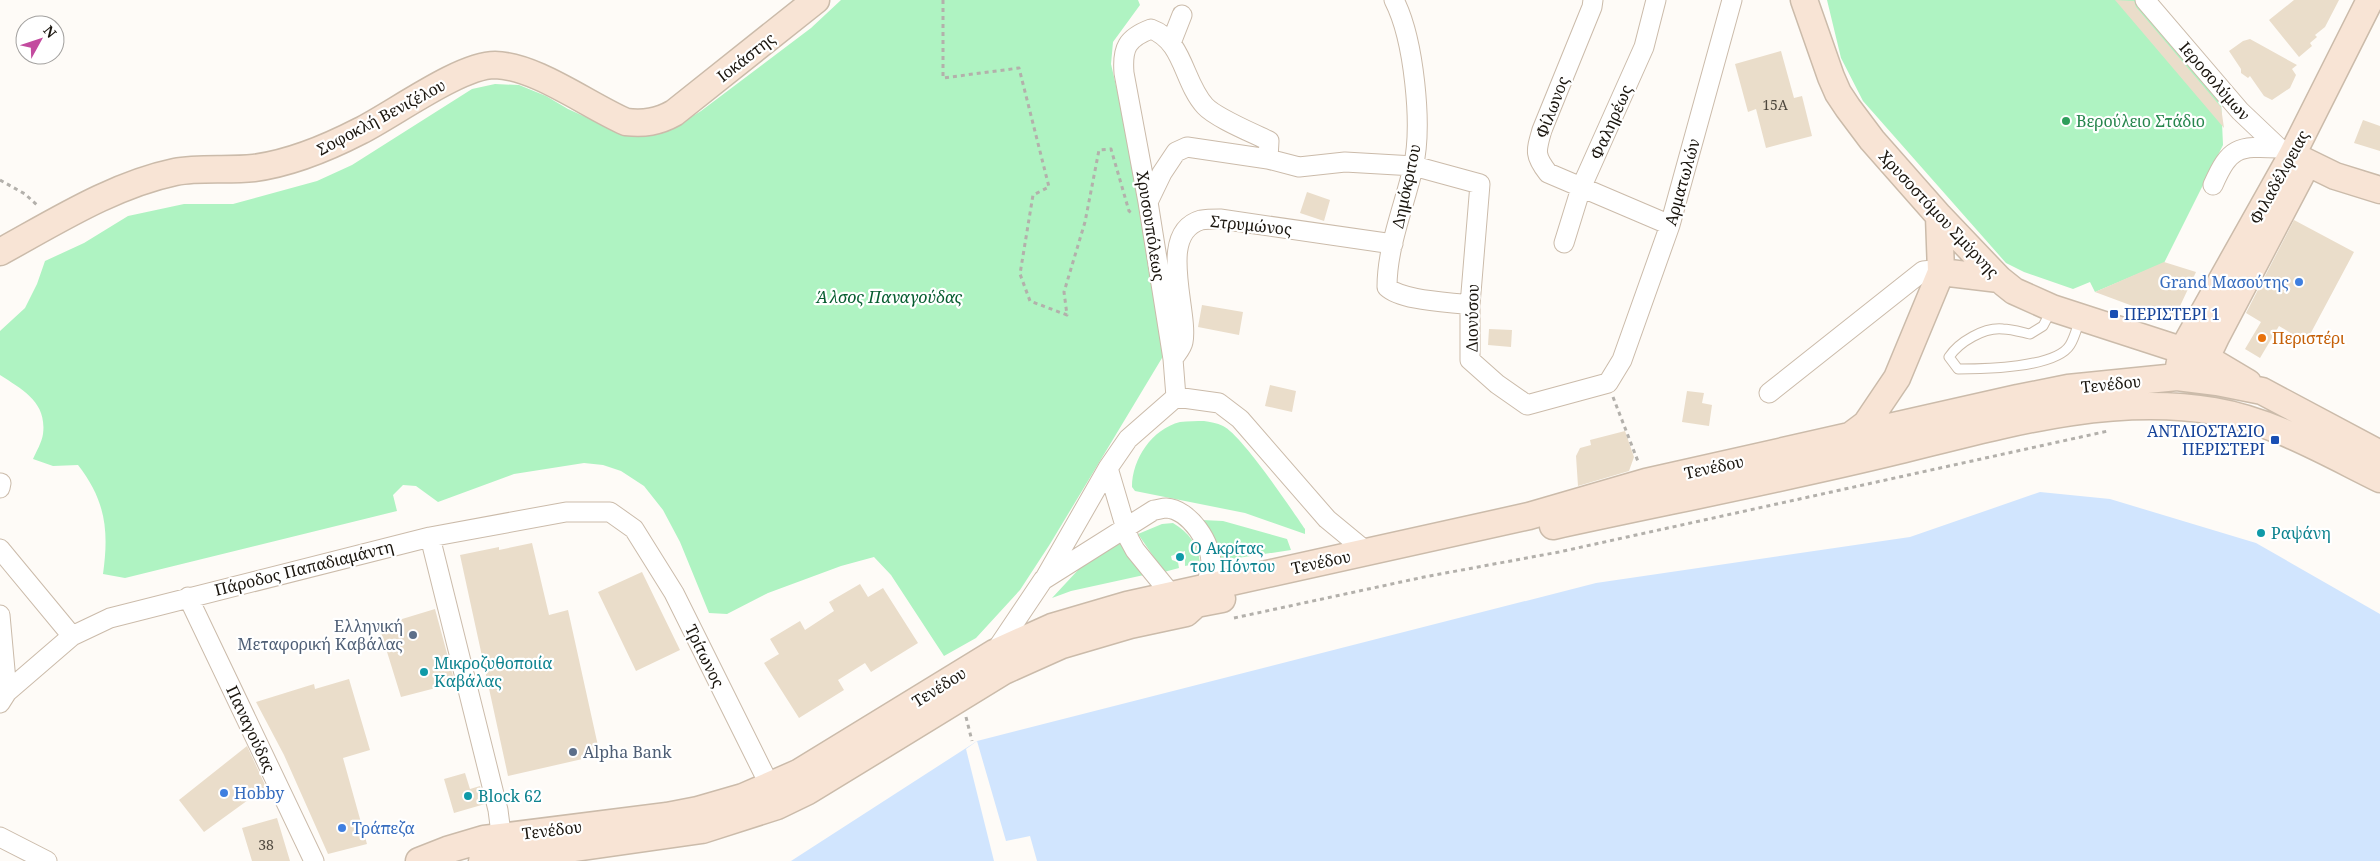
<svg xmlns="http://www.w3.org/2000/svg" width="2380" height="861" viewBox="0 0 2380 861" font-family="'Noto Serif',serif">
  <rect width="100%" height="100%" fill="#fefbf7"/>
  <!-- green -->
  <path fill="#aff3c2" d="M841,0H1138L1140,5L1113,42L1111,64L1128,138L1165,353L1050,544L1020,590L976,638L944,656L891,575L874,557L841,566L768,593L727,614L709,613L680,542L663,510L644,486L621,471L603,465L584,463L514,474L438,502L416,486L403,485L393,495L397,511L125,578L103,574C109,531 106,501 78,465L53,466L33,459C36,452 42,442 43,434C47,402 23,390 0,375V331L25,308L37,284L45,261L84,243L128,216L184,204H233L317,181L352,165L472,89L495,84L519,85L546,96L568,109L625,135L671,129L701,111L811,28Z
    M1827,0H2135L2221,100L2223,145L2164,263L2095,292L2090,282L2073,289L2024,272L2006,263L1863,101L1841,58Z
    M1204,421C1210,422 1217,423 1223,426C1242,435 1291,509 1305,529V534L1245,513L1135,491L1132,487C1132,459 1152,429 1180,422C1188,421 1197,421 1204,421Z
    M1202,520L1223,521L1287,539L1291,550L1218,561C1218,544 1212,534 1202,520Z
    M1173,523C1189,533 1198,544 1200,563L1185,566V551L1171,556L1172,560L1178,562L1179,568L1164,572L1138,534L1162,524Z
    M1122,535L1144,575L1071,591L1052,598L1079,569Z"/>
  <!-- water -->
  <path fill="#d1e5fe" d="M2040,492L2110,499L2256,543L2380,614V861H791L977,741L1596,583L1910,537Z"/>
  <!-- pier -->
  <path fill="#fefbf7" d="M977,741L1006,841L1030,836L1037,861H994L966,749Z"/>
  <!-- building -->
  <path fill="#eaddca" d="M2115,0L2134,1L2136,7L2221,107L2224,128Z
    M2294,0H2339L2325,27L2315,35L2317,37L2310,43L2312,46L2299,57L2269,20Z
    M2250,39L2297,65L2292,69L2296,75L2290,88L2272,100L2264,96L2250,76L2248,78L2241,73V69L2229,51L2243,41Z
    M1781,51L1794,98L1802,96L1812,136L1766,148L1756,109L1748,112L1735,64Z
    M2363,120L2380,126V151L2354,143Z
    M1307,192L1330,200L1324,221L1300,213Z
    M2294,220L2354,252L2306,342L2279,326L2260,358L2245,349L2261,322L2246,313Z
    M2164,262L2196,272L2173,321L2095,292Z
    M1202,305L1243,312L1239,335L1198,327Z
    M1489,329L1512,330L1511,347L1488,345Z
    M1270,385L1296,391L1292,412L1265,406Z
    M1687,391L1704,393L1702,403L1712,405L1709,426L1682,422Z
    M1625,431L1634,457L1629,471L1578,486L1576,456L1580,448L1591,445L1590,440Z
    M532,543L549,615L568,610L600,755L508,776L460,555L499,547V550Z
    M642,572L680,650L636,671L598,592Z
    M860,584L868,597L883,588L918,643L871,672L865,663L838,680L844,690L799,718L764,663L779,654L770,639L800,621L805,630L834,611L829,602Z
    M435,609L455,683L401,697L379,626Z
    M349,679L370,750L343,758L367,844L328,854L284,755L256,702L314,684L315,689Z
    M247,746L266,787L204,832L179,800Z
    M465,773L470,789L480,786L485,804L454,813L444,779Z
    M277,818L290,861H252L242,828Z"/>
  <g fill="none" stroke-linecap="round" stroke-linejoin="round">
    <!-- lane casing -->
    <g stroke="#cbbbaa" stroke-width="11">
      <path id="lane" d="M2051,311L2043,326L2030,334C2021,332 2011,329 2003,329C1984,327 1959,342 1949,357L1958,369C1983,369 2056,368 2070,345C2075,337 2077,327 2080,319"/>
    </g>
    <!-- street casing -->
    <g stroke="#cbbbaa" stroke-width="21">
      <path id="street" d="M1394,0C1414,39 1423,126 1413,168C1404,207 1387,247 1387,287C1402,301 1450,302 1470,305
        M1593,0L1592,7L1542,130C1536,151 1534,155 1548,173L1670,225
        M2145,0L2240,111L2279,148L2292,155
        M1171,43L1182,15
        M2213,185C2230,147 2237,146 2279,148
        M1148,202L1162,173L1176,152L1187,147L1268,159L1299,167L1345,162L1414,166L1480,184L1470,305V360L1497,384L1527,405L1608,383L1622,360L1670,225L1732,0
        M1564,243L1581,188L1644,47L1656,0
        M1173,359C1176,354 1182,348 1183,342C1189,311 1156,233 1201,220C1207,219 1214,219 1220,219L1393,244
        M1769,393L1923,271L1933,270L1941,272
        M1176,397L1173,359L1148,202L1124,73C1122,48 1127,38 1151,29C1184,41 1183,82 1205,106C1216,118 1253,133 1269,141L1268,159
        M1176,397L1219,403L1240,419L1327,519L1367,552
        M1108,468L1129,539L1135,550L1179,604
        M0,488L1,483
        M430,537L498,810L503,849
        M0,549L72,636
        M1045,578L1108,468L1128,439L1176,397
        M188,597L314,861
        M0,615L7,692
        M994,653L1043,580L1154,510C1158,510 1162,508 1166,508C1189,509 1213,544 1211,566C1210,576 1205,587 1201,596
        M0,703L7,692L72,636L110,618L430,537L566,512H610L634,529L674,593L770,786
        M0,837L47,861"/>
    </g>
    <!-- secondary casing -->
    <g stroke="#cbbbaa" stroke-width="29">
      <path id="secondary" d="M1804,0L1831,77L1838,93L1848,108L1872,140L1939,216L1999,279L2014,291L2052,308L2206,358L2248,383
        M2292,155L2335,176L2380,190
        M0,252C55,222 113,185 175,172C200,167 228,171 254,168C292,163 327,148 360,131C394,114 460,65 495,65C536,66 587,105 626,122C644,124 658,122 674,113L816,0
        M1941,272L1999,279
        M2179,367L2182,351L2292,155L2370,0
        M2203,375L2206,358L2216,337L2301,175
        M1850,436L1866,424L1897,378L1941,272L1939,216
        M1553,526C1667,501 1783,479 1897,451C1999,426 2108,393 2214,411C2273,421 2327,453 2380,479
        M419,861L447,850L484,839L667,816L698,810L743,797L798,773L994,653L1052,627L1127,605L1529,516L1646,482L2018,398L2068,388L2177,377L2217,382L2262,391L2380,454
        M482,861L702,830L777,806L808,791L1004,671L1062,645L1130,625L1186,613L1196,604L1222,599"/>
    </g>
    <!-- path -->
    <path stroke="#b3b0ab" stroke-width="3" stroke-dasharray="4 4" stroke-linecap="butt" d="M943,0V78L1019,68L1049,187L1033,195L1020,274L1030,301L1067,315L1064,292L1085,222L1099,150L1111,149L1129,211L1132,213
      M0,180L25,194L38,206
      M1613,397L1639,464
      M1234,618L1424,577L1559,552L2108,431
      M966,717L972,741"/>
    <!-- lane -->
    <use href="#lane" stroke="#fff" stroke-width="9"/>
    <!-- street -->
    <use href="#street" stroke="#fff" stroke-width="19"/>
    <!-- secondary -->
    <use href="#secondary" stroke="#f8e4d5" stroke-width="26"/>
  </g>
  <!-- markers -->
  <circle fill="#2e9e5b" stroke="#fff" stroke-width="2" cx="2066" cy="121" r="5"/>
  <g fill="#3f7fe0" stroke="#fff" stroke-width="2">
    <circle cx="2299" cy="282" r="5"/>
    <circle cx="224" cy="793" r="5"/>
    <circle cx="342" cy="828" r="5"/>
  </g>
  <g fill="#1a4fb4" stroke="#fff" stroke-width="2">
    <rect x="2109" y="309" width="10" height="10" rx="2.5"/>
    <rect x="2270" y="435" width="10" height="10" rx="2.5"/>
  </g>
  <circle fill="#e8710a" stroke="#fff" stroke-width="2" cx="2262" cy="338" r="5"/>
  <g fill="#0f9aa8" stroke="#fff" stroke-width="2">
    <circle cx="2261" cy="533" r="5"/>
    <circle cx="1180" cy="557" r="5"/>
    <circle cx="424" cy="672" r="5"/>
    <circle cx="468" cy="796" r="5"/>
  </g>
  <g fill="#5c6f8a" stroke="#fff" stroke-width="2">
    <circle cx="413" cy="635" r="5"/>
    <circle cx="573" cy="752" r="5"/>
  </g>
  <g text-anchor="middle" dominant-baseline="central" stroke-width="4.5" stroke-linejoin="round" paint-order="stroke">
    <!-- number labels -->
    <g font-size="14" fill="#4e473d">
      <text x="1775" y="104">15Α</text>
      <text x="266" y="844">38</text>
    </g>
    <!-- street labels -->
    <g font-size="16" fill="#1a150e" stroke="#fff">
      <text transform="translate(746 57) rotate(-38)">Ιοκάστης</text>
      <text transform="translate(2215 81) rotate(49)">Ιεροσολύμων</text>
      <text transform="translate(1552 107) rotate(-69)">Φίλωνος</text>
      <text transform="translate(381 117) rotate(-28)">Σοφοκλή Βενιζέλου</text>
      <text transform="translate(1611 122) rotate(-66)">Φαληρέως</text>
      <text transform="translate(2279 177) rotate(-61)">Φιλαδέλφειας</text>
      <text transform="translate(1682 182) rotate(-74)">Αρματωλών</text>
      <text transform="translate(1406 186) rotate(-78)">Δημόκριτου</text>
      <text transform="translate(1939 214) rotate(47)">Χρυσοστόμου Σμύρνης</text>
      <text transform="translate(1251 225) rotate(6)">Στρυμώνος</text>
      <text transform="translate(1151 226) rotate(81)">Χρυσουπόλεως</text>
      <text transform="translate(1472 318) rotate(-89)">Διονύσου</text>
      <text transform="translate(2111 384) rotate(-6)">Τενέδου</text>
      <text transform="translate(1714 467) rotate(-12)">Τενέδου</text>
      <text transform="translate(1321 562) rotate(-12)">Τενέδου</text>
      <text transform="translate(304 568) rotate(-14)">Πάροδος Παπαδιαμάντη</text>
      <text transform="translate(705 656) rotate(64)">Τρίτωνος</text>
      <text transform="translate(939 687) rotate(-32)">Τενέδου</text>
      <text transform="translate(251 729) rotate(65)">Παναγούδας</text>
      <text transform="translate(552 830) rotate(-7)">Τενέδου</text>
    </g>
    <!-- leisure labels -->
    <g font-size="16" fill="#27864d" stroke="#fff" text-anchor="start">
      <text x="2076" y="121">Βερούλειο Στάδιο</text>
    </g>
    <!-- shop labels -->
    <g font-size="16" fill="#366cbe" stroke="#fff" text-anchor="start">
      <text x="2289" y="282" text-anchor="end">Grand Μασούτης</text>
      <text x="234" y="793">Hobby</text>
      <text x="352" y="828">Τράπεζα</text>
    </g>
    <!-- park labels -->
    <g font-size="16" font-style="italic" fill="#065c2f" stroke="#fff">
      <text x="889" y="297">Άλσος Παναγούδας</text>
    </g>
    <!-- transit labels -->
    <g font-size="16" fill="#164399" stroke="#fff" text-anchor="start">
      <text x="2124" y="314">ΠΕΡΙΣΤΕΡΙ 1</text>
      <text x="2265" y="431" text-anchor="end">ΑΝΤΛΙΟΣΤΑΣΙΟ<tspan x="2265" dy="18">ΠΕΡΙΣΤΕΡΙ</tspan></text>
    </g>
    <!-- food labels -->
    <g font-size="16" fill="#c56008" stroke="#fff" text-anchor="start">
      <text x="2272" y="338">Περιστέρι</text>
    </g>
    <!-- culture labels -->
    <g font-size="16" fill="#0d838f" stroke="#fff" text-anchor="start">
      <text x="2271" y="533">Ραψάνη</text>
      <text x="1190" y="548">Ο Ακρίτας<tspan x="1190" dy="18">του Πόντου</tspan></text>
      <text x="434" y="663">Μικροζυθοποιία<tspan x="434" dy="18">Καβάλας</tspan></text>
      <text x="478" y="796">Block 62</text>
    </g>
    <!-- service labels -->
    <g font-size="16" fill="#4e5e75" stroke="#fff" text-anchor="end">
      <text x="403" y="626">Ελληνική<tspan x="403" dy="18">Μεταφορική Καβάλας</tspan></text>
      <text x="583" y="752" text-anchor="start">Alpha Bank</text>
    </g>
  </g>
  <!-- north arrow -->
  <g transform="translate(40 40) rotate(50)"><circle r="24" fill="#ffffff" stroke="#a3a19f"/>
  <path d="M0-4L9 19L0 12L-9 19Z" fill="#c34b9f"/>
  <text y="-8" font-size="14" font-weight="bold" text-anchor="middle" fill="#1a150e">N</text>
  </g>
</svg>
